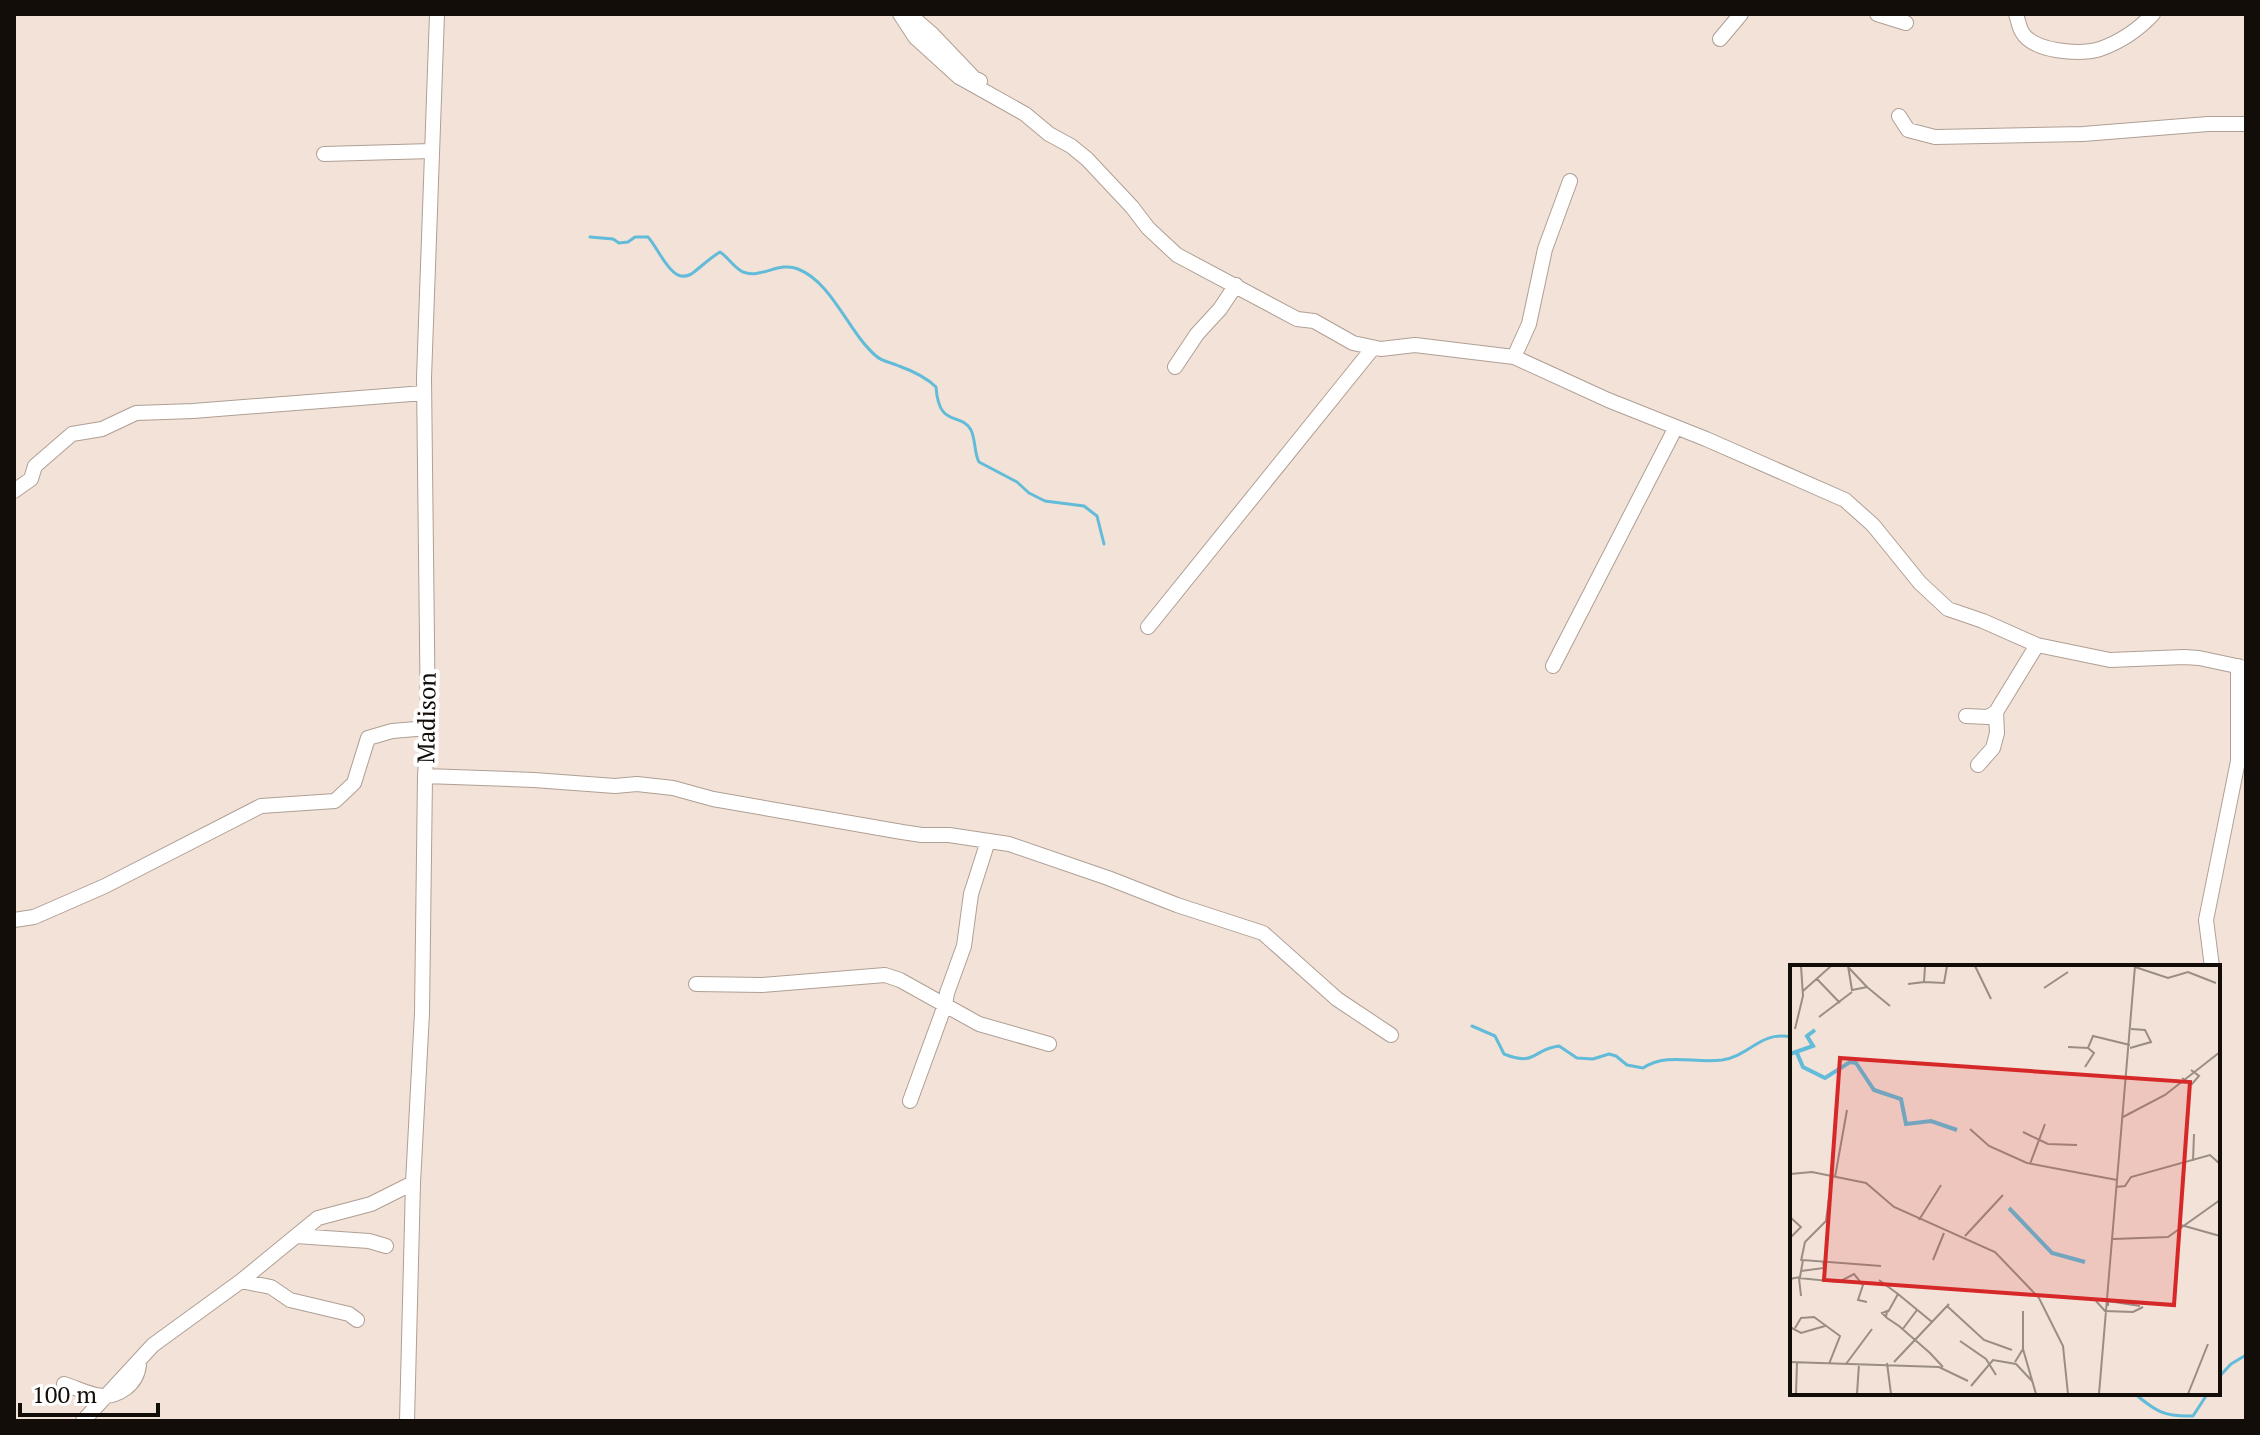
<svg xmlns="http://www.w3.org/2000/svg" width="2260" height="1435" viewBox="0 0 2260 1435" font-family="'PT Serif',serif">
  <rect width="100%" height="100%" fill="#f3e2d7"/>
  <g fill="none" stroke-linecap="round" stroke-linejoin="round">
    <!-- stream -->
    <path stroke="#62bcd9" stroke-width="3" d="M590,237L613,239L619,243L628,242L635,237H648C660,250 673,289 694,272C703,265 710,258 720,252C729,258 734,268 743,272C761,279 779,261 798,269C833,283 848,332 876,356C883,362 890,362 899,366C910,370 927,378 936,387C939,429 960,411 971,430C976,441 974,453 979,462L1017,482L1029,493L1045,501L1084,506L1097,516L1104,544
      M1472,1026L1495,1036L1504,1054C1537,1067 1532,1049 1559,1046L1577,1058L1593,1059L1609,1054L1616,1056L1627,1065L1643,1068C1668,1052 1694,1064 1722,1060C1752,1055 1759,1031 1792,1037
      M2218,1378L2231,1364L2246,1355
      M2134,1393C2155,1411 2164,1417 2193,1416L2208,1393"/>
    <!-- minor casing -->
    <g stroke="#af9f94" stroke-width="16">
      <path id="minor" d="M900,14L915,37L959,77L1025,114L1049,134L1071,146L1087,159L1132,207L1148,228L1177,255L1297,319L1314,321L1353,343L1381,349L1415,345L1514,357L1608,400L1706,439L1845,500L1873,525L1920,583L1948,609L1983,621L2037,645L2110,660L2184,657L2199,658L2246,668
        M909,14L932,34L974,78L980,81
        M1877,14L1906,23
        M2016,14C2018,20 2019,27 2022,32C2033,52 2080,55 2100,49C2120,42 2139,29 2153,14
        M1720,39L1741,14
        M1899,116L1908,130L1935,137L2083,134L2208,124H2246
        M324,154L432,151
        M1514,357L1529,324L1545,249L1570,181
        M1175,367L1197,334L1220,309L1236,285
        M14,491L31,479L35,466L72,434L102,429L136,413L193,411L424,393
        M1148,627L1373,348
        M1553,666L1676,427
        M1966,716L1988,717L1996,712
        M1978,765L1993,748L1997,733L1996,712L2037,645
        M425,776L534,780L615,786L637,784L673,788L713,799L902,832L922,835H949L1009,844L1108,878L1177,905L1263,933L1337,999L1391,1035
        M14,920L34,917L105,886L261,806L335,801L354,783L368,738L392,731L428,728
        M2212,967L2206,920L2238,761V666
        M696,984L762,985L885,975L900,980L979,1024L1049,1044
        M910,1101L945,1005L947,993L964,946L971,894L988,841
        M296,1236L369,1241L386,1246
        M241,1281L271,1287L290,1300L349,1314L357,1320
        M64,1384C88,1392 104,1404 126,1388C134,1382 138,1374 139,1365
        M83,1421L153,1345L241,1281L318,1218L371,1204L413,1183
        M407,1421L413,1183L422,1013L425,776L428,728L424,378L437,14"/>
    </g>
    <!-- minor -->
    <use href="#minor" stroke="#fff" stroke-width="14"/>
  </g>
  <g text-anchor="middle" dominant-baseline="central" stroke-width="8" stroke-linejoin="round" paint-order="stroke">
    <!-- street labels -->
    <g font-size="24" fill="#120d09" stroke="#fff">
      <text transform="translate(426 718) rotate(-89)">Madison</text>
    </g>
  </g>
  <!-- overview -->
  <g transform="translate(1790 965)">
    <rect width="430" height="430" fill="#f3e2d7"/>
    <path fill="none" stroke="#62bcd9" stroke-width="4" d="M7,88L13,102L35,113L60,97L66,98L84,125L111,134L116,159L141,156L167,165M0,89L23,81L17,71L25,65M219,243L262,288L295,297"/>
    <path fill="none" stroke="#998d85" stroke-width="2" d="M58,1L62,25L77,22L100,41M185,1L201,34M244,1H271M58,2L77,22M345,2L378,13L398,7L426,18M27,14L50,38M134,17L154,18L157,1M118,19L134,17L135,1M254,23L278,7M13,26L41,1M29,52L62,27M5,64L13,31L11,1M278,82L298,83L303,71L340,80M340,83L361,77L355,65L341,64M295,102L304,88L298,83M392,113L402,119L409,111L401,105M333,152L375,130L430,87M180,164L199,181L237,198L327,215M233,167L258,179L287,180M403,196L404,169M240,199L255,159M0,209L22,207L76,218L104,242L205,287L249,333L273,381L278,429M45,212L57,145M326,222L335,221L341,212L420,190L430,199M0,252L11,262L0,273M129,255L151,220M391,260L430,271M175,271L213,230M323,274L378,272L430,235M143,295L154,268M11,296L15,277L36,256L39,233M11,306L34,303L33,296M0,314L10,312L13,295L91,301M89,315L108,329L98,347M108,329L142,357M11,331L9,313L49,317L64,309L73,320L68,335L77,337M306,336L315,346L343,347L353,342M157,341L194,375L222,385M318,341V336L350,341M96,352L97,346L92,348L97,353L109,361L140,388L153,402M0,362L11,368L35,361M5,363L11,353L24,352L50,371L39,399M112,365L127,345M170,376L196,394L206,410M233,384L246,429M0,397L149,402L178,416M104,397L159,339M225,397L233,384V346M97,398L101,429M56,399L82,364M181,421L203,395L226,399L243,417M6,429L7,397M67,429L69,399M309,429L345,1M398,429L418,379"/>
    <path fill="#d62828" fill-opacity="0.15" stroke="#d62828" stroke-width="4" d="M50,93L400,117L384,340L34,315Z"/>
    <rect width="430" height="430" fill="none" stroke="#120d09" stroke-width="4"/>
  </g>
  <!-- border -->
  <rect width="2260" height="1435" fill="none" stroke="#120d09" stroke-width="32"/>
  <!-- scale -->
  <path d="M20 1403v12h138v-12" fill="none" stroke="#120d09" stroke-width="4"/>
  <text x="32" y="1403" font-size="24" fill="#120d09" stroke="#ffffff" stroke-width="6" paint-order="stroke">100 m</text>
</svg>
